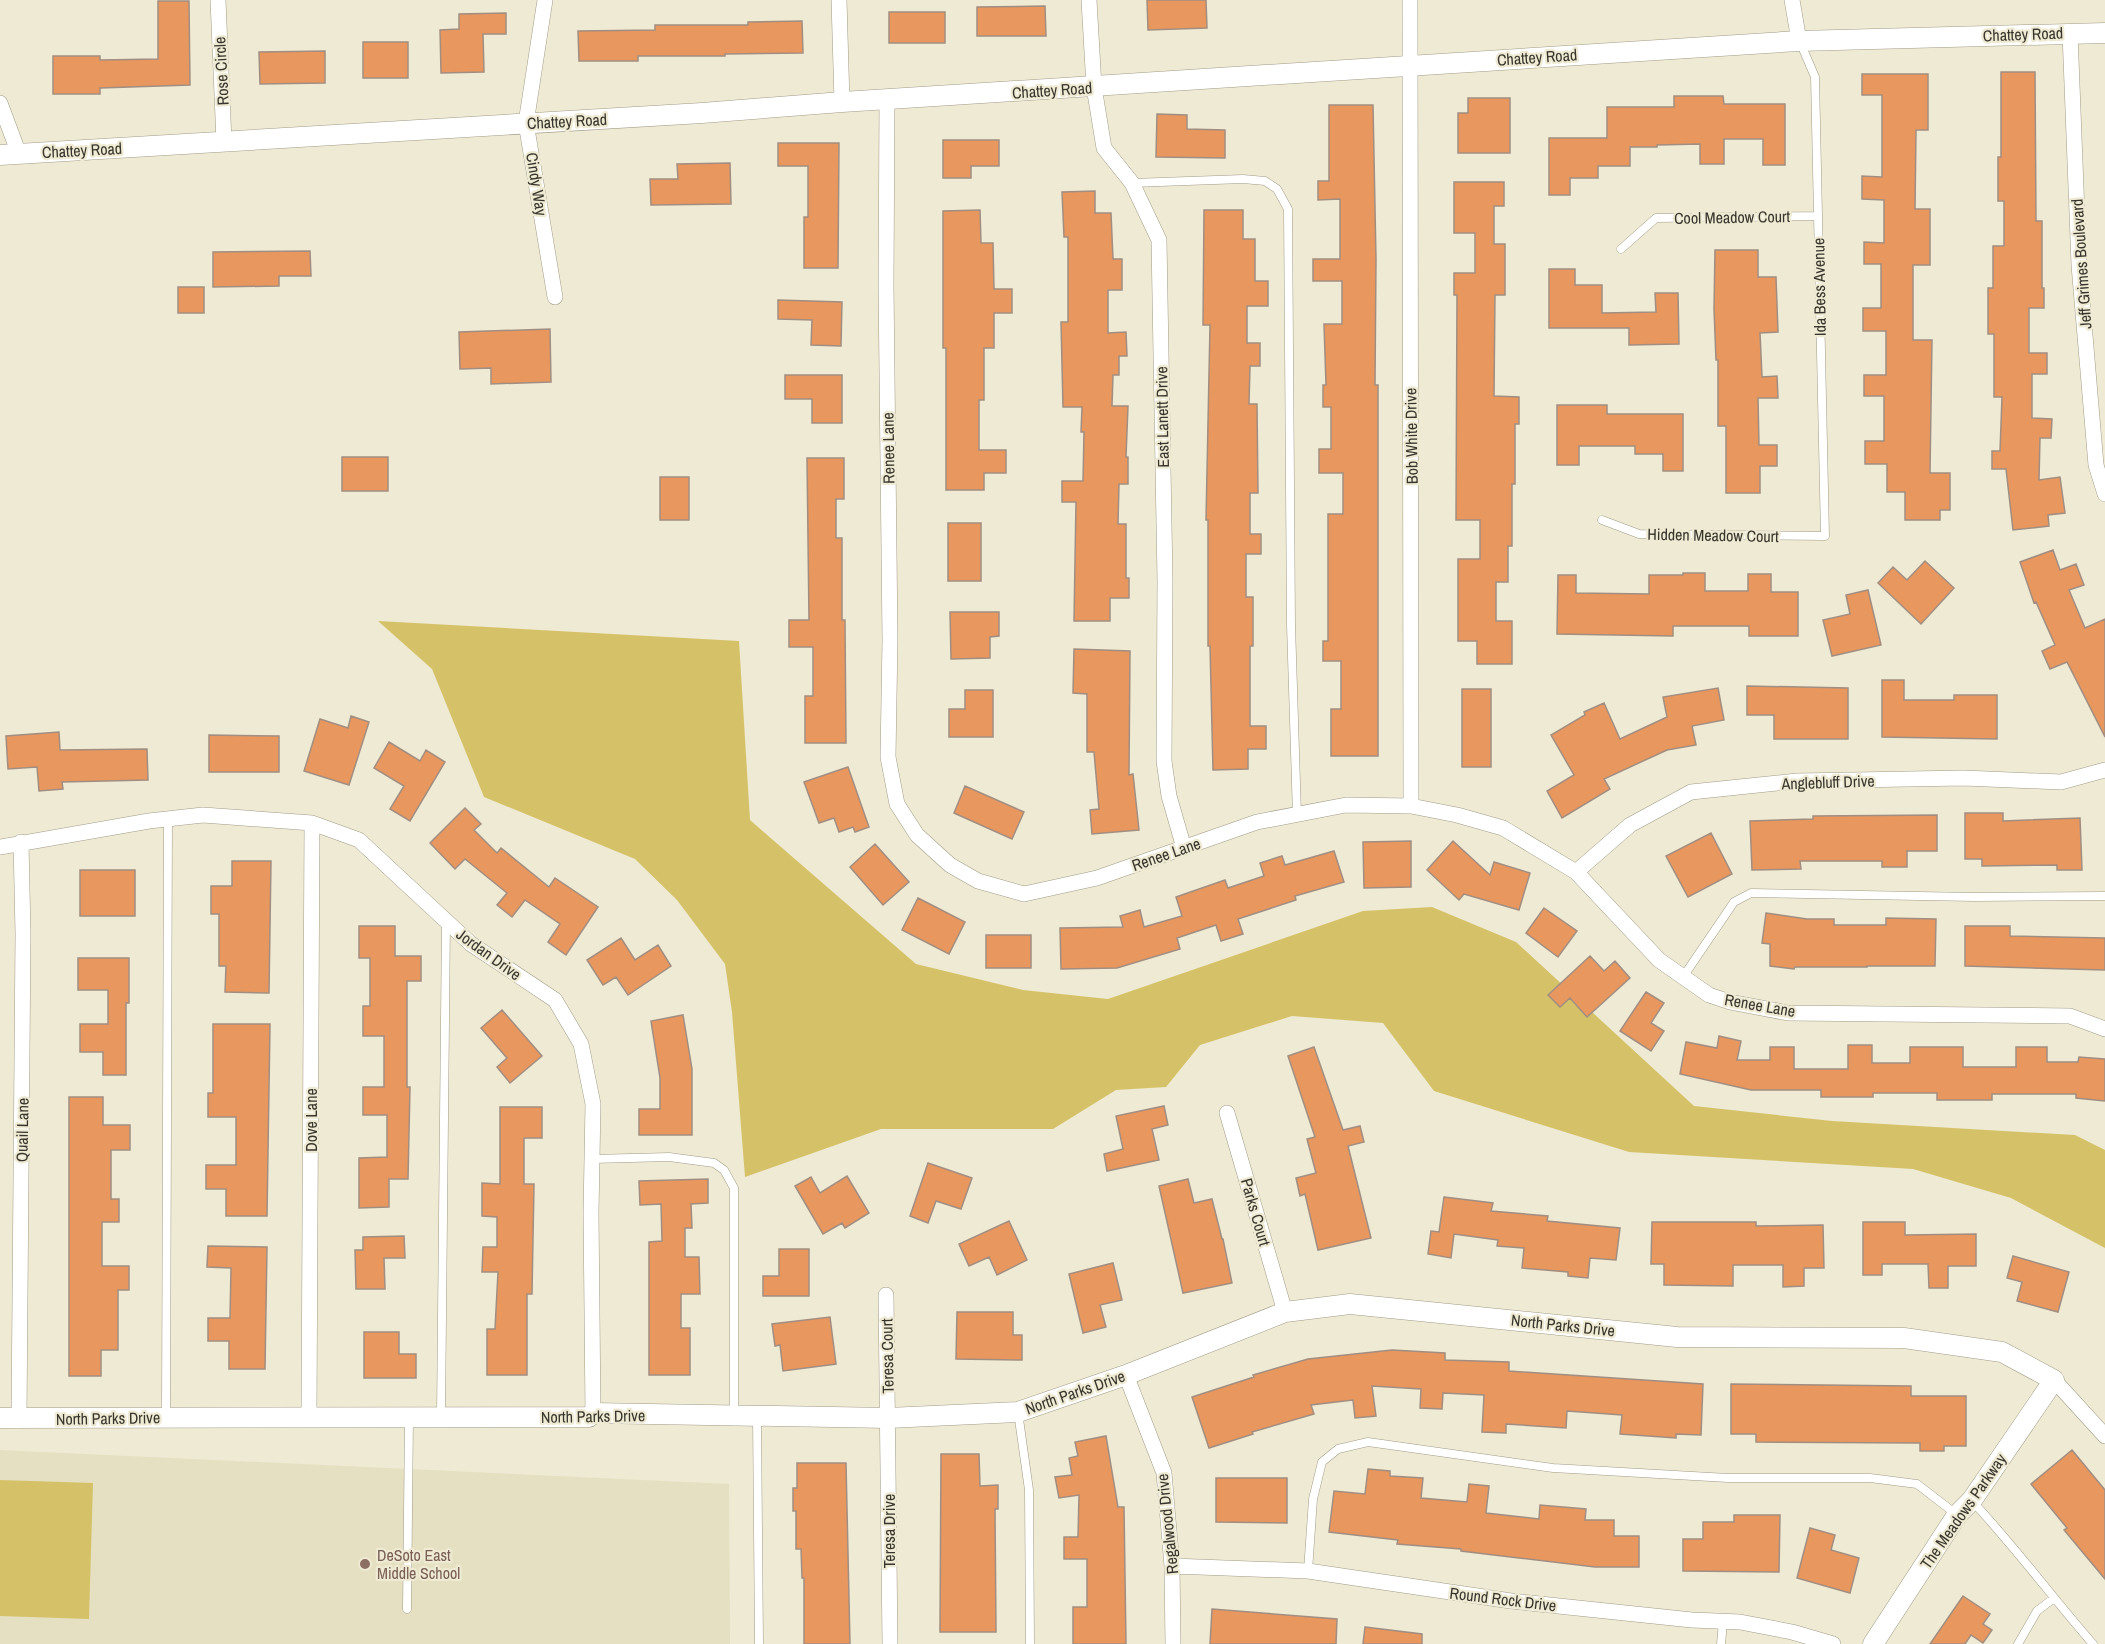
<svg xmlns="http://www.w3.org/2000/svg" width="2105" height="1644" viewBox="0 0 2105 1644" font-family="'Archivo Narrow',sans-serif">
  <rect width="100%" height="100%" fill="#efead3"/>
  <!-- built -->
  <path fill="#e5e0c1" d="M0,1450L729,1484L730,1644H0Z"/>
  <!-- green -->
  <path fill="#d5c268" d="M378,621L739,641L750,820L916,964L1023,990L1108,999L1363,911L1432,907L1516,942L1694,1106L1832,1121L2075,1135L2105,1150V1248L2011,1198L1913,1169L1629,1152L1434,1091L1383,1023L1292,1016L1200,1045L1166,1087L1116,1090L1053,1129H881L745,1177L732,1012L725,964L677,900L635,859L484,797L432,669Z
    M0,1480L93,1483L89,1619L0,1616Z"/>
  <!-- building -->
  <path fill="#e8975f" stroke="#a28e81" stroke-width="1.5" d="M1147,0H1206L1207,28L1148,30Z
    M158,1H189L190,85L100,88V94H53V56H100V60L158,59Z
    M1045,6L1046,36H977V7Z
    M889,12H945V43H889Z
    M506,13V34H483L484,72L441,73L440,30L459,29V14Z
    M802,21L803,53L725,54V56H638V61H579L578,31L655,30V25H748V22Z
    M363,42H408V78H363Z
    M325,51V83L260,84L259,52Z
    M2001,72H2035L2036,221H2042V288H2044V308H2029V353H2047V374H2032V418L2052,419L2051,438H2040L2039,480L2060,477L2065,513L2048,515L2049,526L2013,530L2006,469H1992V451H2000L2002,397H1994V334H1988V288H1993V246H2004V201H1998V157H2001Z
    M1862,74H1928V130H1916L1915,209H1930V265H1913V340H1932L1930,473H1950V510H1940V520H1905V492H1887V464H1865V441H1884V396H1864V375H1886V331H1863V308H1881V264H1864V242L1884,243V200L1862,199V176L1882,177V95H1862Z
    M1674,96H1723L1724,104H1785V165H1763V139H1724V164H1700V144L1657,145V147H1630V166H1598V178H1570V195H1549V138H1607V107H1674Z
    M1468,98H1510V153H1458V113H1468Z
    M1329,105H1373L1376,259L1375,385H1378V756H1331V709H1341V661H1323V641H1328V514H1343V473H1319V449H1331V407H1323V385H1326L1324,324H1342V281H1313V259H1340V199L1318,200V181H1329Z
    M1157,114L1187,115V129L1225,130V158L1156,157Z
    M943,140H999V166H971V178H943Z
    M778,143H839L838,268H804V217H808V166H778Z
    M730,163L731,204L651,205L650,179H678L677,164Z
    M1454,182H1504V206H1494V244H1505V295H1495L1494,396L1519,397V424H1515V484H1512V546H1508V582H1496V621H1512V664H1477V641H1458V559H1480V520H1456L1457,295H1454V273H1475V233H1454Z
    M1095,191V213H1111L1113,259H1122V290H1108V333L1126,332L1127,356H1119V375H1113L1112,406H1128L1126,457H1128V484H1119L1118,524H1126V578H1129V598H1110V621H1074L1076,502H1062V481H1083L1084,432H1081L1082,407H1063L1061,322H1068V237H1064L1062,192Z
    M980,210L981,243H993L994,289H1012V313H994V348H984V400H979V450H1006V473H984V490H946V348H943V211Z
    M1204,210H1243V239H1255V281H1268V306H1247V343H1260V366H1250L1249,404H1257L1258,493H1250V534H1261V554H1246V597H1253V646H1250V726H1266V749H1248V769L1213,770L1210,646H1208V520H1206L1210,325H1203Z
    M1715,250H1758V277H1776L1778,332L1760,333L1762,377L1777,376L1778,398H1758L1759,445H1777V466H1760V493H1726V426H1718V360H1716L1714,309Z
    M310,251L311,276H279V286L213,287V252Z
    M1549,269H1575V285H1602V313L1656,312L1655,293H1678L1679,344L1629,345V328H1549Z
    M178,287H204V313H178Z
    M778,300L842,302L841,346L811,345L812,320L778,319Z
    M550,329L551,382L491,384V368L460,369L459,332Z
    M785,375H842V423H812V399H785Z
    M1557,405H1607V414H1683V471H1663V454H1635V446H1579V465H1557Z
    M342,457H388V491H342Z
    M807,458H844V499H836V538H842V620H845L846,743H805V696H813V647H789V620H809Z
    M660,477H689V520H660Z
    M948,523H981V581H948Z
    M2053,550L2060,570L2076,564L2084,585L2069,590L2085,628L2105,619V737L2067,662L2050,669L2042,651L2055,645L2036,602L2034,603L2020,562Z
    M1925,561L1954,588L1921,624L1878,583L1893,567L1907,580Z
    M1683,573H1705V591H1748V574H1771V592H1798V636H1749V626H1673V636L1557,634L1558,575H1576V593L1649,594V575H1683Z
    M1868,590L1881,645L1832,656L1823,620L1850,614L1846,595Z
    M950,612H999V636L990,637V658L951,659Z
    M1074,649L1130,651L1129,775L1133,774L1139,830L1092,834L1090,810L1099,809L1094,752H1087V694L1073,693Z
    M1882,680H1904V700H1954V695H1997V739L1882,737Z
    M1747,686L1848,688V739H1774V715H1747Z
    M1718,688L1724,720L1692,726L1696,745L1667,750L1604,779L1610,789L1562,818L1547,791L1574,775L1551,735L1585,715L1584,712L1604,703L1620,739L1667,717L1663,697Z
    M1462,689H1491V767H1462Z
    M965,690H993V737H949V709H965Z
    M351,716L369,722L349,785L304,771L320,719L348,728Z
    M59,732L60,750L147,749L148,780L62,782L63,789L39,791L37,767L8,769L6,736Z
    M209,735L279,736V772H209Z
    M389,742L420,761L426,750L445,762L410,821L390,809L404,786L374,768Z
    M848,767L869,827L855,832L853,827L839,832L834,818L819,823L804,782Z
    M965,786L1024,812L1012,839L954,813Z
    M465,808L481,824L474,830L497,853L501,848L549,887L555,878L598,907L566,955L548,942L560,924L525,900L512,917L497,905L507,893L465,859L455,869L430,843Z
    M1965,813H2003V821L2080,818L2082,870H2057V865L1982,866V859H1965Z
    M1937,815V851H1907V867H1882V861H1800L1801,869L1752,870L1750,821L1813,819V816Z
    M1711,833L1732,874L1688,897L1666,856Z
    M1411,841V887L1364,888L1363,842Z
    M1453,841L1490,875L1494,862L1530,873L1519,910L1464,894L1459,900L1427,870Z
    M875,844L909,882L883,905L850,867Z
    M1334,851L1344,882L1295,896L1296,900L1238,919L1243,934L1221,941L1216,925L1177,938L1180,949L1117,968L1061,969L1060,928L1123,927L1120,916L1140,910L1144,927L1182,916L1176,897L1225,880L1228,888L1264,876L1260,863L1282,856L1285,865Z
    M232,861H271L269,993L225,992L226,966H219V914H211V886H232Z
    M80,870H135V916H80Z
    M918,898L965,922L949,954L902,930Z
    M1544,908L1577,931L1558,957L1526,933Z
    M1766,913L1807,919H1834V925H1886V918L1936,919L1935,966H1867V967H1795L1794,969L1770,966V944L1762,943Z
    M359,926H395V956H421V981H407V1087H410L408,1179H389V1207L359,1208V1158L387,1157V1115H363V1087H384V1036H363V1006H370V958H359Z
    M1965,926H2010V936L2105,938V970L1965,966Z
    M986,935H1031V968H986Z
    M621,938L635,960L658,945L671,966L628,995L616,977L603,985L587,960Z
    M1590,956L1604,971L1615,961L1630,978L1587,1017L1570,998L1560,1007L1548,995Z
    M78,958H129V1003H126V1075H103V1052H80V1024H108V990H78Z
    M1646,992L1664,1003L1651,1023L1664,1031L1651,1051L1620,1031Z
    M502,1010L542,1056L510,1083L497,1067L507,1058L481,1028Z
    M683,1015L692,1069V1135H639V1109H660V1078L651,1021Z
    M213,1024H270L267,1216H226V1189H206V1165H236V1117H208V1093H213Z
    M1719,1036L1741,1041L1737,1060H1770V1047H1794V1069H1848V1045H1872V1063H1910V1047H1963V1067H2016V1047H2047V1062H2078L2079,1057L2105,1059V1101L2076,1098V1094H1992V1100H1937V1093H1873V1097H1821V1090H1751L1680,1074L1686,1042L1717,1048Z
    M1314,1047L1343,1130L1360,1126L1364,1142L1348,1146L1371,1238L1318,1250L1305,1194L1300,1196L1296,1178L1316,1173L1307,1139L1315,1137L1288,1056Z
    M69,1097H103V1125H130V1150H111V1199H119V1222H102V1266H129V1290H118V1350H101V1376H69Z
    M1164,1106L1168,1125L1152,1129L1159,1160L1107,1171L1104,1154L1123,1149L1116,1116Z
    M500,1107H542V1138H524V1184H534L532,1294H527V1375H487V1329H495L498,1272H482L483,1247H497V1217L482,1216V1183L500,1184Z
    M928,1163L972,1178L961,1209L936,1201L928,1223L910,1216Z
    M847,1176L869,1213L845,1228L842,1223L823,1234L795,1186L811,1177L820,1193Z
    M708,1179V1203L691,1204L692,1228H685V1257H699L700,1294H681V1328H690V1375H649V1242L662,1241L661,1204L640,1205L639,1181Z
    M1188,1179L1194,1203L1212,1199L1222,1239H1223L1232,1283L1183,1293L1159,1186Z
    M1444,1197L1493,1203L1491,1211L1548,1216L1547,1221L1620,1228L1616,1260L1590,1258L1588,1278L1568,1276V1272L1522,1268L1524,1248L1497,1246L1498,1240L1454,1234L1451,1258L1428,1254L1431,1231L1439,1232Z
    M1009,1221L1027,1260L997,1275L989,1257L969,1266L959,1244Z
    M1652,1222H1756V1226L1823,1225L1824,1268H1804V1286L1783,1287V1265H1733V1286L1664,1285V1264H1651Z
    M1863,1222H1905V1235L1976,1234V1266H1948V1288H1929L1928,1264H1882V1275H1863Z
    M404,1236L405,1258H384L385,1289H356L355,1250H363V1237Z
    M208,1246L267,1247L265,1369H229V1341H208V1318H230L231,1268L207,1267Z
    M779,1249H809V1296H763V1276H779Z
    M2013,1256L2069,1272L2058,1312L2017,1301L2022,1282L2007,1278Z
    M1113,1263L1122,1300L1100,1305L1106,1327L1083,1333L1069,1274Z
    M957,1312H1013V1335H1022V1360L956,1359Z
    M830,1317L836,1364L783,1371L780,1345L775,1346L772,1324Z
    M364,1332H399V1354H416V1378H364Z
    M1392,1350L1445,1353V1360L1509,1362V1371L1703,1384L1701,1435L1676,1434V1438L1620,1434L1622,1415L1567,1411L1566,1428L1506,1424V1433L1482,1432L1484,1395L1443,1393L1442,1409L1420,1408L1421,1389L1372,1386L1376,1416L1355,1418L1353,1400L1311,1405L1314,1414L1252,1432L1253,1434L1209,1448L1192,1397L1254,1377L1253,1375L1308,1359Z
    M1731,1384L1911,1386V1396H1966V1446H1944V1451H1920V1443L1756,1442V1434H1731Z
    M1106,1436L1118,1507H1124L1126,1644H1073V1607H1087V1559H1064V1537H1078L1079,1495L1059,1498L1055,1477L1072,1475L1069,1458L1078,1456L1075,1442Z
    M2072,1450L2105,1490V1579L2064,1530L2067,1528L2031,1484Z
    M941,1454H979L980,1486L998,1485V1509H995L996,1632H940Z
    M797,1463H846L850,1644H804V1578H802L801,1549H796V1511H793V1488H797Z
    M1368,1469L1390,1471V1476L1423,1478L1421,1498L1467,1502L1469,1484L1489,1486L1486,1513L1539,1519L1540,1505L1586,1509L1585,1520H1614V1536H1639V1567H1595L1519,1558L1461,1551V1549L1397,1544L1398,1540L1329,1532L1334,1491L1365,1494Z
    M1216,1478H1287V1523L1216,1522Z
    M1734,1515H1780L1779,1572L1683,1571V1539H1703V1522H1734Z
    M1810,1528L1835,1535L1831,1550L1859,1558L1850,1593L1797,1578Z
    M1963,1596L1990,1614L1983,1624L1992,1630L1983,1643L1971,1635L1965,1644H1930Z
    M1212,1609L1337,1619L1336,1644H1210Z
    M1365,1627L1422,1634V1644H1363Z"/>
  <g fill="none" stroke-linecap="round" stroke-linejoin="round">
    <!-- service casing -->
    <g stroke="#a19c87" stroke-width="9">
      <path id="service" d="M1132,183L1243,179L1265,181L1277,189L1288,209L1291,625L1297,815
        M1621,249L1656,218L1818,216
        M1602,520L1639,534L1825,536L1815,77L1800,42
        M1683,977L1734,902L1751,893L1975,897L2105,896
        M592,1159L669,1157L714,1163L724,1170L734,1188V1416
        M1018,1412L1029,1490L1030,1644
        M166,1416L168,819
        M441,1416L446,921
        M757,1417L759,1644
        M1973,1502C2015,1547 2052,1597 2093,1644
        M1308,1571L1313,1499L1322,1462L1338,1449L1368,1442L1553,1468L1728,1478H1870L1917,1484L1956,1514
        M407,1609L409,1418
        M1721,1644L1723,1622
        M2018,1644L2037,1611L2054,1598"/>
    </g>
    <!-- minor casing -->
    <g stroke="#a19c87" stroke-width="16">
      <path id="minor" d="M218,0L224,142
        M545,0L526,123L555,297
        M839,0L842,102
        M1089,0L1094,87L1104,148L1132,183L1159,240L1165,581L1164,761L1169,796L1184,848
        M1410,0L1411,806
        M1792,0L1799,41
        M2070,33L2079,265L2096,465L2105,494
        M887,100L886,285L890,639L888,757L897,804L917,835L950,865L978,881L1024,894L1097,878L1257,822L1346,805L1411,806L1457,815L1503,828L1576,872L1659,960L1709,995L1730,1002L1788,1013L2070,1016L2105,1029
        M0,103L19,154
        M0,847L149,821L203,815L312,823L359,840L471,944L555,1000L581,1044L593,1104L591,1213L593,1413
        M1576,872L1630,825L1691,792L1797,781L1964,778L2061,782L2105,770
        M1227,1113L1285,1312
        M886,1295L890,1644
        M1126,1375L1164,1473L1172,1566L1173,1644
        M2054,1380L2105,1436
        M309,1417L312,823
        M19,1419L23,934L21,842
        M1172,1566L1308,1571L1511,1601L1692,1620L1740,1622L1792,1632L1833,1644"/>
    </g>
    <!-- tertiary casing -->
    <g stroke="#a19c87" stroke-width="21">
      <path id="tertiary" d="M0,155L702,113L842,102L1799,41L2105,33
        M0,1418L589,1417L593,1413L888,1418L1018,1412L1126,1375L1285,1312L1350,1304L1677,1337L1904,1338L2002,1352L2054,1380L1972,1500L1957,1515L1873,1644"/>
    </g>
    <!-- service -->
    <use href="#service" stroke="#fff" stroke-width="8"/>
    <!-- minor -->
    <use href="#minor" stroke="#fff" stroke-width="15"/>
    <!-- tertiary -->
    <use href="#tertiary" stroke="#fff" stroke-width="20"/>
  </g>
  <!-- markers -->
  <circle fill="#8d6e63" stroke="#efead3" stroke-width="2" cx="365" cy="1564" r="6"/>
  <g text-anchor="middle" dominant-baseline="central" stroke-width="4.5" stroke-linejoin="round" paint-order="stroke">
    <!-- street labels -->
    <g font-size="16" fill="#36342b" stroke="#efead3">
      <text transform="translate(2023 34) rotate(-2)">Chattey Road</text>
      <text transform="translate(1537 57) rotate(-4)">Chattey Road</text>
      <text transform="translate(221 71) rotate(-93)">Rose Circle</text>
      <text transform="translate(1052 90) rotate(-4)">Chattey Road</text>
      <text transform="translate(567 121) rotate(-3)">Chattey Road</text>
      <text transform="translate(82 150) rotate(-3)">Chattey Road</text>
      <text transform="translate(537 184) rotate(81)">Cindy Way</text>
      <text transform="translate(1732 217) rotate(-1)">Cool Meadow Court</text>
      <text transform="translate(2081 264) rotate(-94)">Jeff Grimes Boulevard</text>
      <text transform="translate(1819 287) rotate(-91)">Ida Bess Avenue</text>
      <text transform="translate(1162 417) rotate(-91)">East Lanett Drive</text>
      <text transform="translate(1411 436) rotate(-91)">Bob White Drive</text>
      <text transform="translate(888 448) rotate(-91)">Renee Lane</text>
      <text transform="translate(1713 535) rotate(1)">Hidden Meadow Court</text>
      <text transform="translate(1828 782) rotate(-2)">Anglebluff Drive</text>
      <text transform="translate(1166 854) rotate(-19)">Renee Lane</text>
      <text transform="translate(489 954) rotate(36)">Jordan Drive</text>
      <text transform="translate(1760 1005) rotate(10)">Renee Lane</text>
      <text transform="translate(311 1120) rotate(-90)">Dove Lane</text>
      <text transform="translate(22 1130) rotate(-89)">Quail Lane</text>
      <text transform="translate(1256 1212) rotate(74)">Parks Court</text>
      <text transform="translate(1563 1325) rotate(6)">North Parks Drive</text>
      <text transform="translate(887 1356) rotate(-91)">Teresa Court</text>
      <text transform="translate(1075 1392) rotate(-19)">North Parks Drive</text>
      <text transform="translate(593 1416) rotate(-1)">North Parks Drive</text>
      <text transform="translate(108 1418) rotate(-1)">North Parks Drive</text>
      <text transform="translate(1963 1511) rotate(-55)">The Meadows Parkway</text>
      <text transform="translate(1167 1524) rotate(-96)">Regalwood Drive</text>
      <text transform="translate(889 1531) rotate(-90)">Teresa Drive</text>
      <text transform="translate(1503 1599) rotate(7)">Round Rock Drive</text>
    </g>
    <!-- education labels -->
    <g font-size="16" fill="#785e54" stroke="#efead3" text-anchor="start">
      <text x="377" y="1555">DeSoto East<tspan x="377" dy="18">Middle School</tspan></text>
    </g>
  </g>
</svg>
